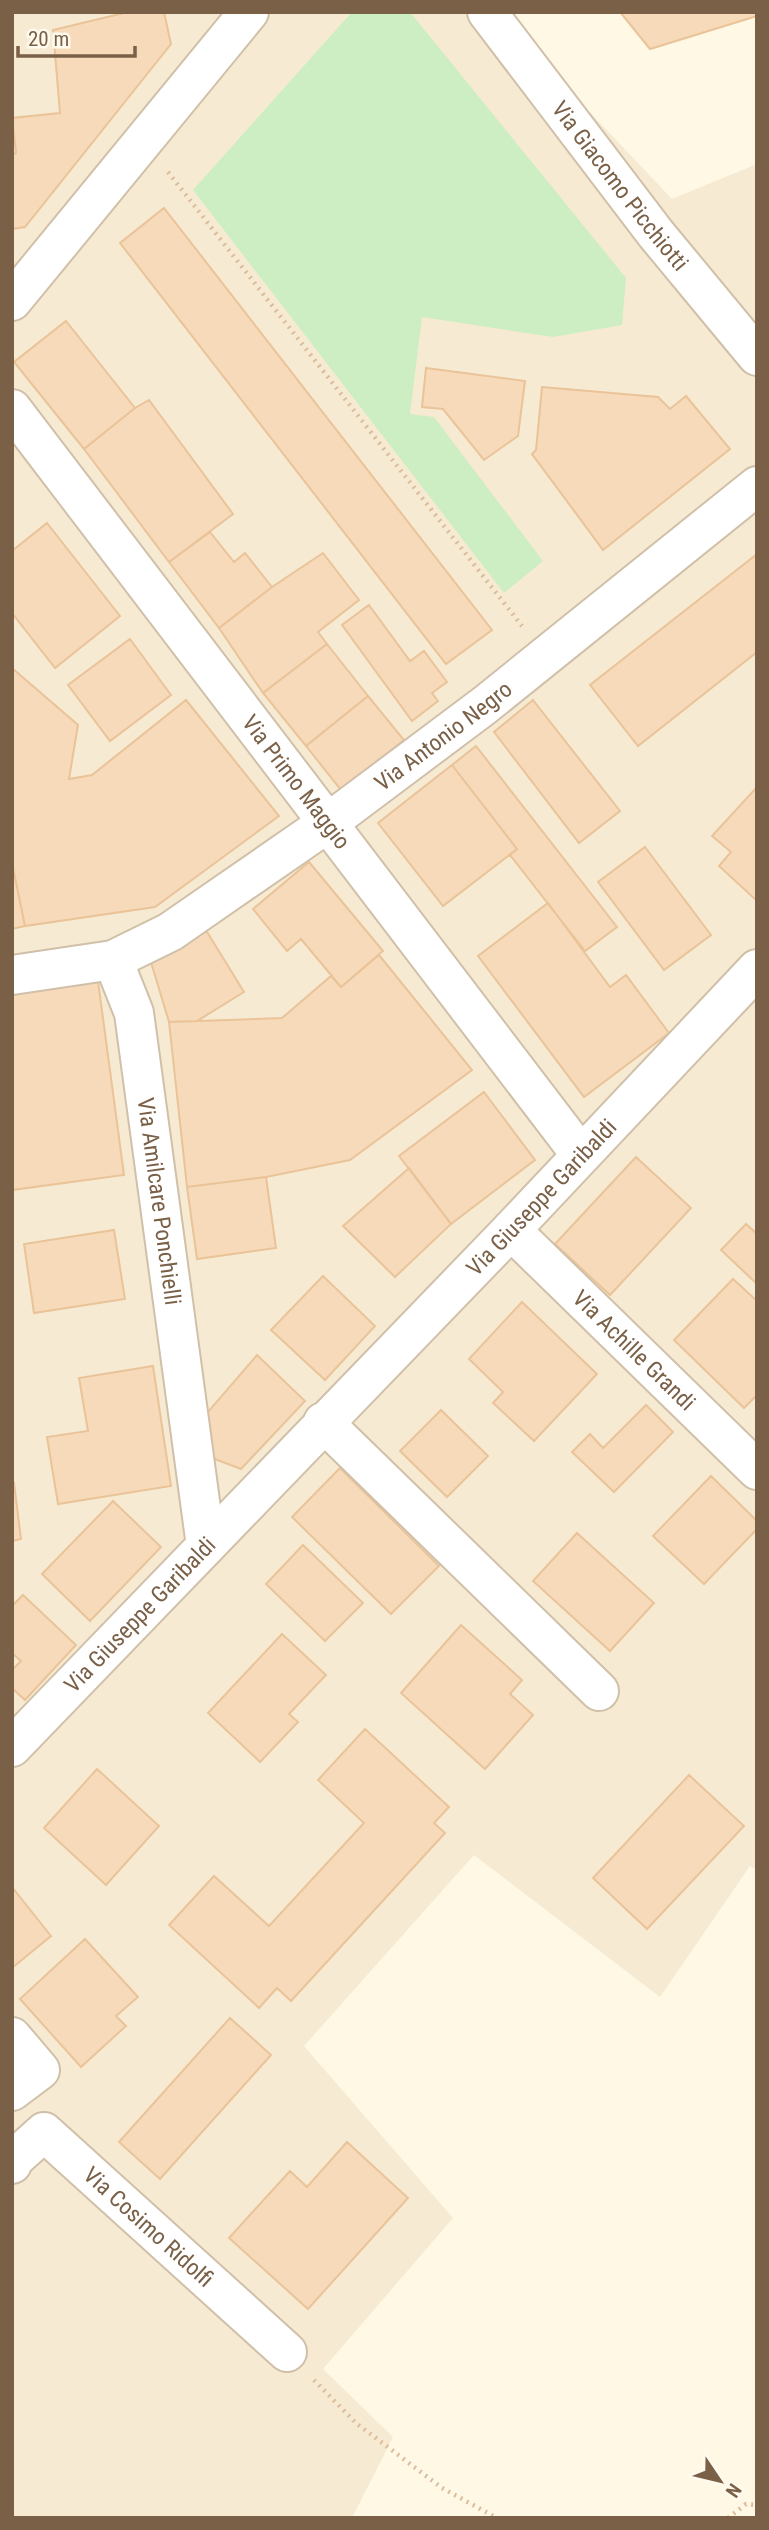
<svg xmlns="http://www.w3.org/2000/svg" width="769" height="2530" viewBox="0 0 769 2530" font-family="'Roboto Condensed',sans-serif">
  <rect width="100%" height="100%" fill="#fef8e5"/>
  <!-- residential -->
  <path fill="#f6ebd2" d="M12,12H495L672,199L757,164V1870L750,1866L660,1997L474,1855L304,2046L453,2218L323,2369L393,2437L352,2518H12Z"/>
  <!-- green -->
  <path fill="#cdedc2" d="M352,12H410L626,278L622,325L553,337L422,317L410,414L434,417L543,561L504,593L193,190Z"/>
  <!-- building -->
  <path fill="#f6daba" stroke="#eac399" stroke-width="2" d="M128,12H164L171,44L25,227L12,229V155L16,153L12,118L60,113L53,30Z
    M620,12H757V16L650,49Z
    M164,208L492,630L446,664L120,243Z
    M66,321L135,408L84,449L14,362Z
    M426,368L525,381L518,436L484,460L443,409L422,407Z
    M542,387L658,397L670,409L686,396L730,449L603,550L532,454L536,450Z
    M149,400L233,514L169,562L84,449L135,408Z
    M47,523L120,616L55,668L12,613V551Z
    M210,532L234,562L245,553L272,587L219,628L169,562Z
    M323,553L359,600L318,632L327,644L263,693L219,628L272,587Z
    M757,554V652L638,746L590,685Z
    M369,605L410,661L424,651L447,682L432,693L438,701L412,721L342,625Z
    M130,639L171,695L110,741L68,685Z
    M327,644L368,696L306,746L263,693Z
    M12,668L78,725L69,779L92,775L186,700L279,816L155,907L25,926L12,863Z
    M368,696L404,740L341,790L306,746Z
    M533,700L620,811L579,843L494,732Z
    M476,746L617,927L585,951L510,855L517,849L452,765Z
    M452,765L517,849L443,906L378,823Z
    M757,787V901L719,866L731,852L712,836Z
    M645,847L711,935L664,970L598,882Z
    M309,862L383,951L341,987L301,939L287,951L253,909Z
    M12,863L25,926L12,929Z
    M548,903L610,987L626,975L669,1033L584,1097L478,956Z
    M204,927L244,992L197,1021L169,1022L150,959Z
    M379,955L472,1070L350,1160L266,1177L187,1187L169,1022L282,1018L331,976L341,987Z
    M98,981L124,1175L12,1190V992Z
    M484,1092L535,1160L451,1224L399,1156Z
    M636,1157L691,1208L610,1295L555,1244Z
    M409,1168L451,1224L395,1277L343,1226Z
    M266,1177L276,1248L197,1259L187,1187Z
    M746,1224L757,1234V1284L721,1250Z
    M114,1230L125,1299L34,1313L24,1244Z
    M323,1276L375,1326L325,1380L271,1330Z
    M733,1279L757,1301V1395L744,1408L674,1340Z
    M522,1302L597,1374L534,1441L493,1403L503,1392L469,1359Z
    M257,1355L305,1401L241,1469L212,1458L207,1413Z
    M153,1366L171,1486L58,1504L47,1437L88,1431L79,1378Z
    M646,1405L673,1432L614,1492L572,1452L590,1434L603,1448Z
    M441,1410L488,1456L447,1497L400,1451Z
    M340,1468L439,1566L391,1614L292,1517Z
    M711,1476L757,1521V1529L704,1584L653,1536Z
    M14,1483L21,1539L12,1541V1484Z
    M113,1501L161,1547L90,1621L42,1574Z
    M577,1533L654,1603L610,1651L533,1581Z
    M303,1545L363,1603L325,1641L266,1584Z
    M23,1595L76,1645L25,1700L12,1688V1670L21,1661L12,1653V1606Z
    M461,1625L522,1680L510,1694L533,1715L485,1769L401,1693Z
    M282,1634L326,1675L289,1714L298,1722L260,1762L208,1713Z
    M365,1729L449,1807L434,1823L445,1833L291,2001L277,1988L259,2008L169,1925L214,1876L269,1926L364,1823L318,1780Z
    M97,1769L159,1826L106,1885L44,1828Z
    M689,1775L744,1826L647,1929L593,1878Z
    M12,1887L51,1936L12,1968Z
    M85,1939L138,1997L116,2016L126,2026L81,2067L20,1999Z
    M230,2018L271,2055L160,2179L119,2142Z
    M347,2142L408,2198L308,2309L229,2238L290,2171L307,2187Z"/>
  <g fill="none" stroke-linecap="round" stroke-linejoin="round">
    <!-- minor casing -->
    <g stroke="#d1c0a9" stroke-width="42">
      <g id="minor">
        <path id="s1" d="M487,12L656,234L757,356"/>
        <path d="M12,301L249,12"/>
        <path id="s2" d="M12,409L581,1155"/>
        <path id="s3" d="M113,960L134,1013L206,1546"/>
        <path id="s4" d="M12,975L113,960L170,932L329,822L485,705L757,486"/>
        <path id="s5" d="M511,1230L757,1470"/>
        <path d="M323,1422L599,1691"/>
        <path id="s6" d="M12,1747L511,1230L757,969"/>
        <path d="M12,2037L40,2070L12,2091"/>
        <path id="s7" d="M12,2164L13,2160L44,2132L287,2352"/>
      </g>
    </g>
    <!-- path -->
    <path stroke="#dbbd9c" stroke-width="4.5" stroke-dasharray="2 5" stroke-linecap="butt" d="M168,172L522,626
      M314,2380L356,2423L442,2488L497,2518
      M728,2518L746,2504L757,2505"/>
    <!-- minor -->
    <use href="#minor" stroke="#fff" stroke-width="38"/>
  </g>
  <g text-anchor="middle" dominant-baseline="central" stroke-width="7" stroke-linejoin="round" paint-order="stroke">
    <!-- street labels -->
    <g font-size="23" fill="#7a6047" stroke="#fffaed">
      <text stroke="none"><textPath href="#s1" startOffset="219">Via Giacomo Picchiotti</textPath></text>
      <text stroke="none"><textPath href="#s4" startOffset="502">Via Antonio Negro</textPath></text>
      <text stroke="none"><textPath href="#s2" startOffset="469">Via Primo Maggio</textPath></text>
      <text stroke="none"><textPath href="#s6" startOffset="763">Via Giuseppe Garibaldi</textPath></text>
      <text stroke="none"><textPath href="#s3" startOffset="247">Via Amilcare Ponchielli</textPath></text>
      <text stroke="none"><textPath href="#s5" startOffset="172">Via Achille Grandi</textPath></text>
      <text stroke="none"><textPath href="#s6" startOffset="184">Via Giuseppe Garibaldi</textPath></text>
      <text stroke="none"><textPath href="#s7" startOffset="187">Via Cosimo Ridolfi</textPath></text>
    </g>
  </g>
  <!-- border -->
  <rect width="769" height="2530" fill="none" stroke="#7a6047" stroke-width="28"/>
  <!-- north arrow -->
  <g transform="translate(720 2481) rotate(125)" stroke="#fffaed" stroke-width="5" paint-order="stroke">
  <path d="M0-5L12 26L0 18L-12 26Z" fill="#7a6047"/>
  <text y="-10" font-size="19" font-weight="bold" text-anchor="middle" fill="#7a6047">N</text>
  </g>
  <!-- scale -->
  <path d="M18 46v10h117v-10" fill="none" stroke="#7a6047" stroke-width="3.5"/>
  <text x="28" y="46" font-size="21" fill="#7a6047" stroke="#fffaed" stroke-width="5" paint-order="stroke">20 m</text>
</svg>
